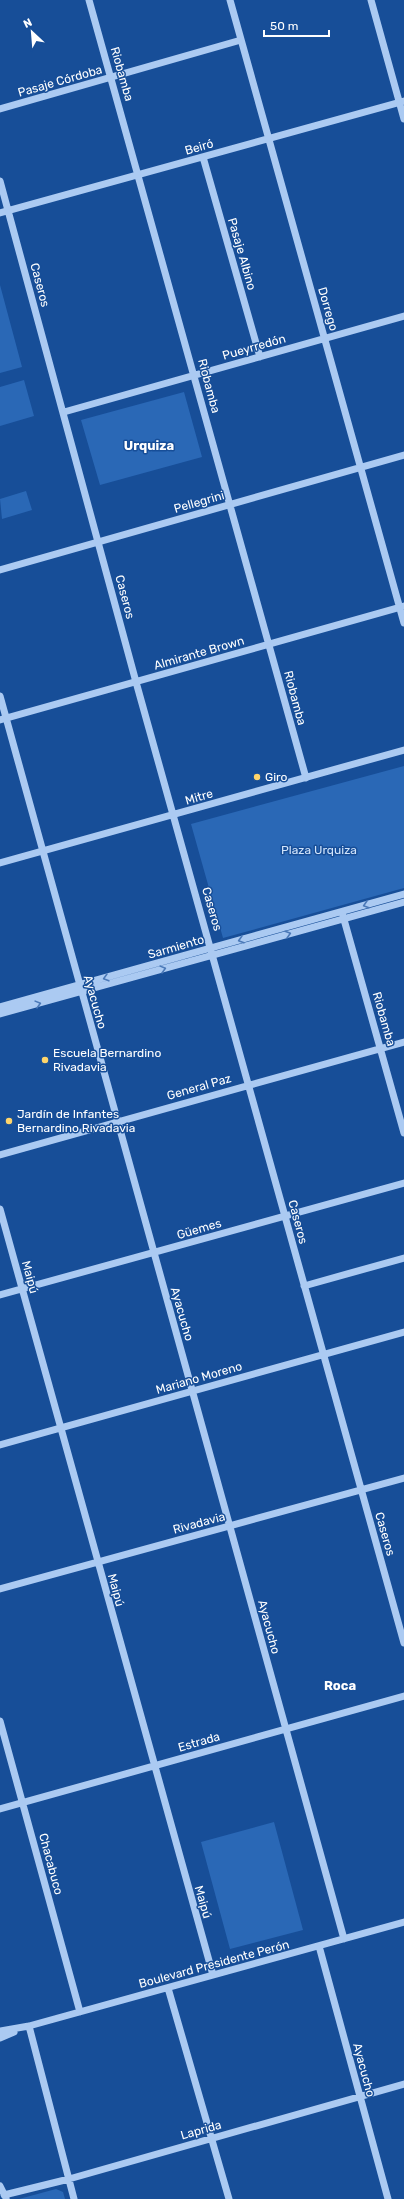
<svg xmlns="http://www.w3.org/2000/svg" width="404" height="2199" viewBox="0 0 404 2199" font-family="Rubik,sans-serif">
  <rect width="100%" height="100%" fill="#174e98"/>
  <!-- green -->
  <path fill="#2a68b6" d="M0,285L22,367L0,373Z
    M24,380L34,416L0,426V387Z
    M184,392L202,457L100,485L81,420Z
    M26,491L32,510L2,519L0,499Z
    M404,766V888L223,938L191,824Z
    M274,1822L303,1930L230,1949L201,1842Z
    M56,2189L63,2192L65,2199H19Z"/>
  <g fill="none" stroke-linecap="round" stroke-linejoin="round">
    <!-- minor -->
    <path stroke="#abcaf2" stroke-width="7" d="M89,0L306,778
      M230,0L404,623
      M371,0L404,119
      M0,109L241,40
      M203,157L260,357
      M0,181L136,682L404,1643
      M0,213L404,101
      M64,412L404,316
      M0,570L404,455
      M0,696L344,1939
      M0,720L404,606
      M0,863L404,750
      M343,916L404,1133
      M0,1007L404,894
      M0,1014L404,902
      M0,1155L404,1042
      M0,1209L213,1975
      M304,1286L404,1258
      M0,1295L404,1183
      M0,1445L404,1332
      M0,1589L404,1478
      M0,1721L80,2012
      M0,1809L404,1696
      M319,1946L388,2199
      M168,1988L229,2199
      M29,2026L74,2199
      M0,2031L29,2026L404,1922
      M0,2038L14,2032
      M0,2186L6,2198
      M4,2195L69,2179L404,2084"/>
  </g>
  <!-- one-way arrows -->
  <defs><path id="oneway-chevron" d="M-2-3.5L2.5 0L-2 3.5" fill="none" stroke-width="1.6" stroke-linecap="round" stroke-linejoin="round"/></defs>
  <g stroke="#4b79b8">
    <use href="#oneway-chevron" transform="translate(366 905) rotate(164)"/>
    <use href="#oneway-chevron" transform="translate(288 934) rotate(-16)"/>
    <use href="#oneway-chevron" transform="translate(241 940) rotate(164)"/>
    <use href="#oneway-chevron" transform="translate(163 969) rotate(-15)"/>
    <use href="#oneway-chevron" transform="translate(106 978) rotate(164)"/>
    <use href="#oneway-chevron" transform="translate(38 1004) rotate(-15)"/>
  </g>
  <!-- markers -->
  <g fill="#ffd56b" stroke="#174e98" stroke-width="1.5">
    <circle cx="257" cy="777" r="4"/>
    <circle cx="45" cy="1060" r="4"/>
    <circle cx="9" cy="1121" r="4"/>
  </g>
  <g text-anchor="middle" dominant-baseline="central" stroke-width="3" stroke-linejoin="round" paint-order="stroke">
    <!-- street labels -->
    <g font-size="12" fill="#fff" stroke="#174e98">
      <text transform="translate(122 74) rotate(74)">Riobamba</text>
      <text transform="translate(60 81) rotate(-16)">Pasaje Córdoba</text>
      <text transform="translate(199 147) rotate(-16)">Beiró</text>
      <text transform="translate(242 254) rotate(74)">Pasaje Albino</text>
      <text transform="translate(40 285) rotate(75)">Caseros</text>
      <text transform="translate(328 309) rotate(74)">Dorrego</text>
      <text transform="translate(254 347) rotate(-16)">Pueyrredón</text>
      <text transform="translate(209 386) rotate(75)">Riobamba</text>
      <text transform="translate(199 502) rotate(-16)">Pellegrini</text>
      <text transform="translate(125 597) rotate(75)">Caseros</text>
      <text transform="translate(199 653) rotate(-16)">Almirante Brown</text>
      <text transform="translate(295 698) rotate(75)">Riobamba</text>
      <text transform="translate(199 797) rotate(-16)">Mitre</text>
      <text transform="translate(212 909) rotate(74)">Caseros</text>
      <text transform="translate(176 947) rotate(-16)">Sarmiento</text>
      <text transform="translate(95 1002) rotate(74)">Ayacucho</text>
      <text transform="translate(384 1019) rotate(74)">Riobamba</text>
      <text transform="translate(199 1087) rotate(-16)">General Paz</text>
      <text transform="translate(298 1222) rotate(75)">Caseros</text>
      <text transform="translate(199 1229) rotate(-16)">Güemes</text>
      <text transform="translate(30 1277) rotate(75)">Maipú</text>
      <text transform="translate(182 1314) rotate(74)">Ayacucho</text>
      <text transform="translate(199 1378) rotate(-16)">Mariano Moreno</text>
      <text transform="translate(199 1523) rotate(-15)">Rivadavia</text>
      <text transform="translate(385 1534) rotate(74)">Caseros</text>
      <text transform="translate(116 1590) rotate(75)">Maipú</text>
      <text transform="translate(269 1627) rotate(75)">Ayacucho</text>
      <text transform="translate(199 1742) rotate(-16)">Estrada</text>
      <text transform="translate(51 1864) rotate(75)">Chacabuco</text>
      <text transform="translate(203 1902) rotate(74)">Maipú</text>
      <text transform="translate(214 1964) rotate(-15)">Boulevard Presidente Perón</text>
      <text transform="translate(364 2070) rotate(75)">Ayacucho</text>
      <text transform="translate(201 2130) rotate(-16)">Laprida</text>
    </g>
    <!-- poi labels -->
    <g font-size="12" fill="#fff" stroke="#174e98" text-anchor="start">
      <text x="265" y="777">Giro</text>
      <text x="53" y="1053">Escuela Bernardino<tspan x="53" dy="14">Rivadavia</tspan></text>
      <text x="17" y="1114">Jardín de Infantes<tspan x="17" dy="14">Bernardino Rivadavia</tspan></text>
    </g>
    <!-- park labels -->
    <g font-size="12" fill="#d2e5fc" stroke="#174e98">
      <text x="319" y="850">Plaza Urquiza</text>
    </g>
    <!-- neighbourhood labels -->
    <g font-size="13" font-weight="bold" fill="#fff" stroke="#174e98">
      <text x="149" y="445">Urquiza</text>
      <text x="340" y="1685">Roca</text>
    </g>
  </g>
  <!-- north arrow -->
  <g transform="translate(32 32) rotate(334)" stroke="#174e98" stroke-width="3" paint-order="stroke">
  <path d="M0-3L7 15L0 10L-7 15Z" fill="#ffffff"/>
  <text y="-6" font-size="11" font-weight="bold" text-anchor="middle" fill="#ffffff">N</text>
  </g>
  <!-- scale -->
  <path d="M264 30v6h65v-6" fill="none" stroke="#ffffff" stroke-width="2"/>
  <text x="270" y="30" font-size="12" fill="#ffffff" stroke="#174e98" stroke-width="3" paint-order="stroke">50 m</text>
</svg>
